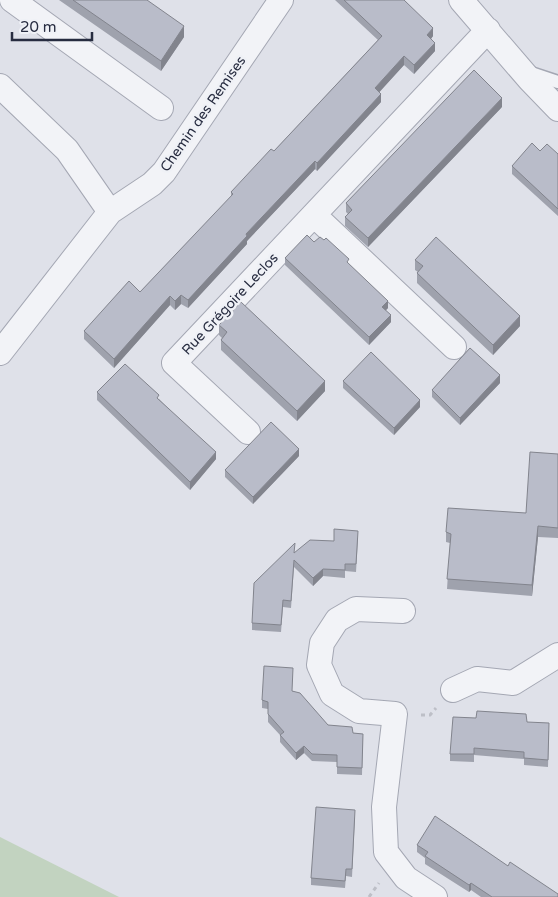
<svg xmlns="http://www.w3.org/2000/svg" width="558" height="897" viewBox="0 0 558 897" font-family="'Varela Round',sans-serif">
  <rect width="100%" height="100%" fill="#dfe1e9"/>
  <!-- green -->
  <path fill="#c2d3c0" d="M0,837L119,897H0Z"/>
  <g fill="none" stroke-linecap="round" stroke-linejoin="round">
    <!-- service casing -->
    <g stroke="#a4a7b3" stroke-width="15">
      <path id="service" d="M528,72L558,82"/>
    </g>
    <!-- minor casing -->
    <g stroke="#a4a7b3" stroke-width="26">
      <path id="minor" d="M12,0L161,108
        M461,0L530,80L558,109
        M0,86L67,150L110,212
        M314,215L454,347
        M0,353L110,212L152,184L164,172L281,0
        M248,432L174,363L488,30
        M403,611L356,609L337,620L322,643L319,665L332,694L359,711L395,714L384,807L386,852L406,878L435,897
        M453,690L477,679L513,683L558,655"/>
    </g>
    <!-- path -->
    <path stroke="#bdbfc7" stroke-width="3" stroke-dasharray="4 4" stroke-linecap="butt" d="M421,715H430L436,708
      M369,897L379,883"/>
    <!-- service -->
    <use href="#service" stroke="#f2f3f7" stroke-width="12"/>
    <!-- minor -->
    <use href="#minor" stroke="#f2f3f7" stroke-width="24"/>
  </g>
  <!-- wall -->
  <path fill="#9fa2ad" d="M59,0H147L184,37L161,71Z
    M335,0H404L433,36L431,39L435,51L414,74L404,65L379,92L381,102L317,171L315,169L247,241V244L188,308L181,304L175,310L170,305L114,368L84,339V331L140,292L231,197V192L274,151L378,40Z
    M502,107L368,247L345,226V217L348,214L346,212V203Z
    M540,151L558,154V216L512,174V166Z
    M314,242L349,264L388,308L386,310L391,322L369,345L285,265V258Z
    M415,260L520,326L493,355L417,283V273L418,272L415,270Z
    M219,325L325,391L297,421L221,350V340L222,338L219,335Z
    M343,381L420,407L394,435L343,388Z
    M500,383L460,425L432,397V390Z
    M97,392L159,399L216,459L190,490L97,400Z
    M558,454V538L538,537L532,596L447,589L450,543L446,542V532L526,513Z
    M299,456L253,504L225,477V470Z
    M358,538L356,572L345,571V578L323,576L313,586L294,567L291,608L283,607L281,632L252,630V623L294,553L334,541Z
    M293,691L328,725L353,733L363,734L362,775L337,774V762L312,761L304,753L296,760L280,742V735L268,722V709L262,708V700Z
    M527,722L549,731L548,767L524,765V759L474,755V762L450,761V754Z
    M355,817L352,877L346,876L345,888L311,885V878Z
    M417,845L508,866L558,897H481L471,890L469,892L425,864V858L417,852Z"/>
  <!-- shaded-wall -->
  <path fill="#82848d" d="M184,26V37L161,71V61Z
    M433,28V36L427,44V35Z
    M435,43V51L414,74V65Z
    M404,56V65L375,97V88Z
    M381,94V102L317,171V163Z
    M502,98V107L368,247V238Z
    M315,161V169L247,241V244L188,308V300L246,234Z
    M181,295V304L175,310V301Z
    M170,296V305L114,368V359Z
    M388,301V308L382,314V307Z
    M391,315V322L369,345V337Z
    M520,316V326L493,355V345Z
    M500,375V383L460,425V418Z
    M325,381V391L297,421V411Z
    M420,400V407L394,435V428Z
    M299,449V456L253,504V497Z
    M216,452V459L190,490V482Z
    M538,526V537L532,596V585Z
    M323,569V576L313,586V578Z
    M304,746V753L296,760V753Z
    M471,883V890L469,892V885Z"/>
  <!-- building -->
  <path fill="#b9bcc9" stroke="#82848d" d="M73,0H147L184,26L161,61Z
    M344,0H404L433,28L427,35L435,43L414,65L404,56L375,88L381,94L317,163L315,161L246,234L247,236L188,300L181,295L175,301L170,296L114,359L84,331L129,281L140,292L233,194L231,192L271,149L274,151L382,36Z
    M474,70L502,98L368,238L345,217L352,210L346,203Z
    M532,143L540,151L547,144L558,154V209L512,166Z
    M307,235L314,242L320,237L324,240L326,238L349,259L347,262L388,301L382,307L391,315L369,337L285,258Z
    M436,237L520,316L493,345L417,273L423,266L415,260Z
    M241,302L325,381L297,411L221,340L227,332L219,325Z
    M470,348L500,375L460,418L432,390Z
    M371,352L420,400L394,428L343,381Z
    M125,364L159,395L157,398L216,452L190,482L97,392Z
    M271,422L299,449L253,497L225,470Z
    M530,452L558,454V528L538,526L532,585L447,579L451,534L446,532L448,508L526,513Z
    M334,529L358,531L356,564H345V570L323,569L313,578L294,560L291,601L283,600L281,625L252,623L254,583L295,543L294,553L310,540L334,541Z
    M264,666L293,668L292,691L300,693L328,725L352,727L353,733L363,734L362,768L337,767V755L312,754L304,746L296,753L280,735L284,732L268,714V702L262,700Z
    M477,711L526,714L527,722L549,723L548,760L524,758V752L474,748V754H450L453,717L476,718Z
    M316,807L355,810L352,869H346L345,881L311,878Z
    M435,816L508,866L510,862L558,894V897H492L471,883L469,885L425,856L428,852L417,845Z"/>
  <g text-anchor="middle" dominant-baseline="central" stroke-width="5" stroke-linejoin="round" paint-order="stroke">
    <!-- street labels -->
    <g font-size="14" fill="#272c40" stroke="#eff1f6">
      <text transform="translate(203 114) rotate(-55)">Chemin des Remises</text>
      <text transform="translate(230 304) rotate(-47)">Rue Grégoire Leclos</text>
    </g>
  </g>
  <!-- scale -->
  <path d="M12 32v8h80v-8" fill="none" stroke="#272c40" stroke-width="2.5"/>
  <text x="20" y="32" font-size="15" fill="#272c40" stroke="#eff1f6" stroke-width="4" paint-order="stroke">20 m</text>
</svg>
